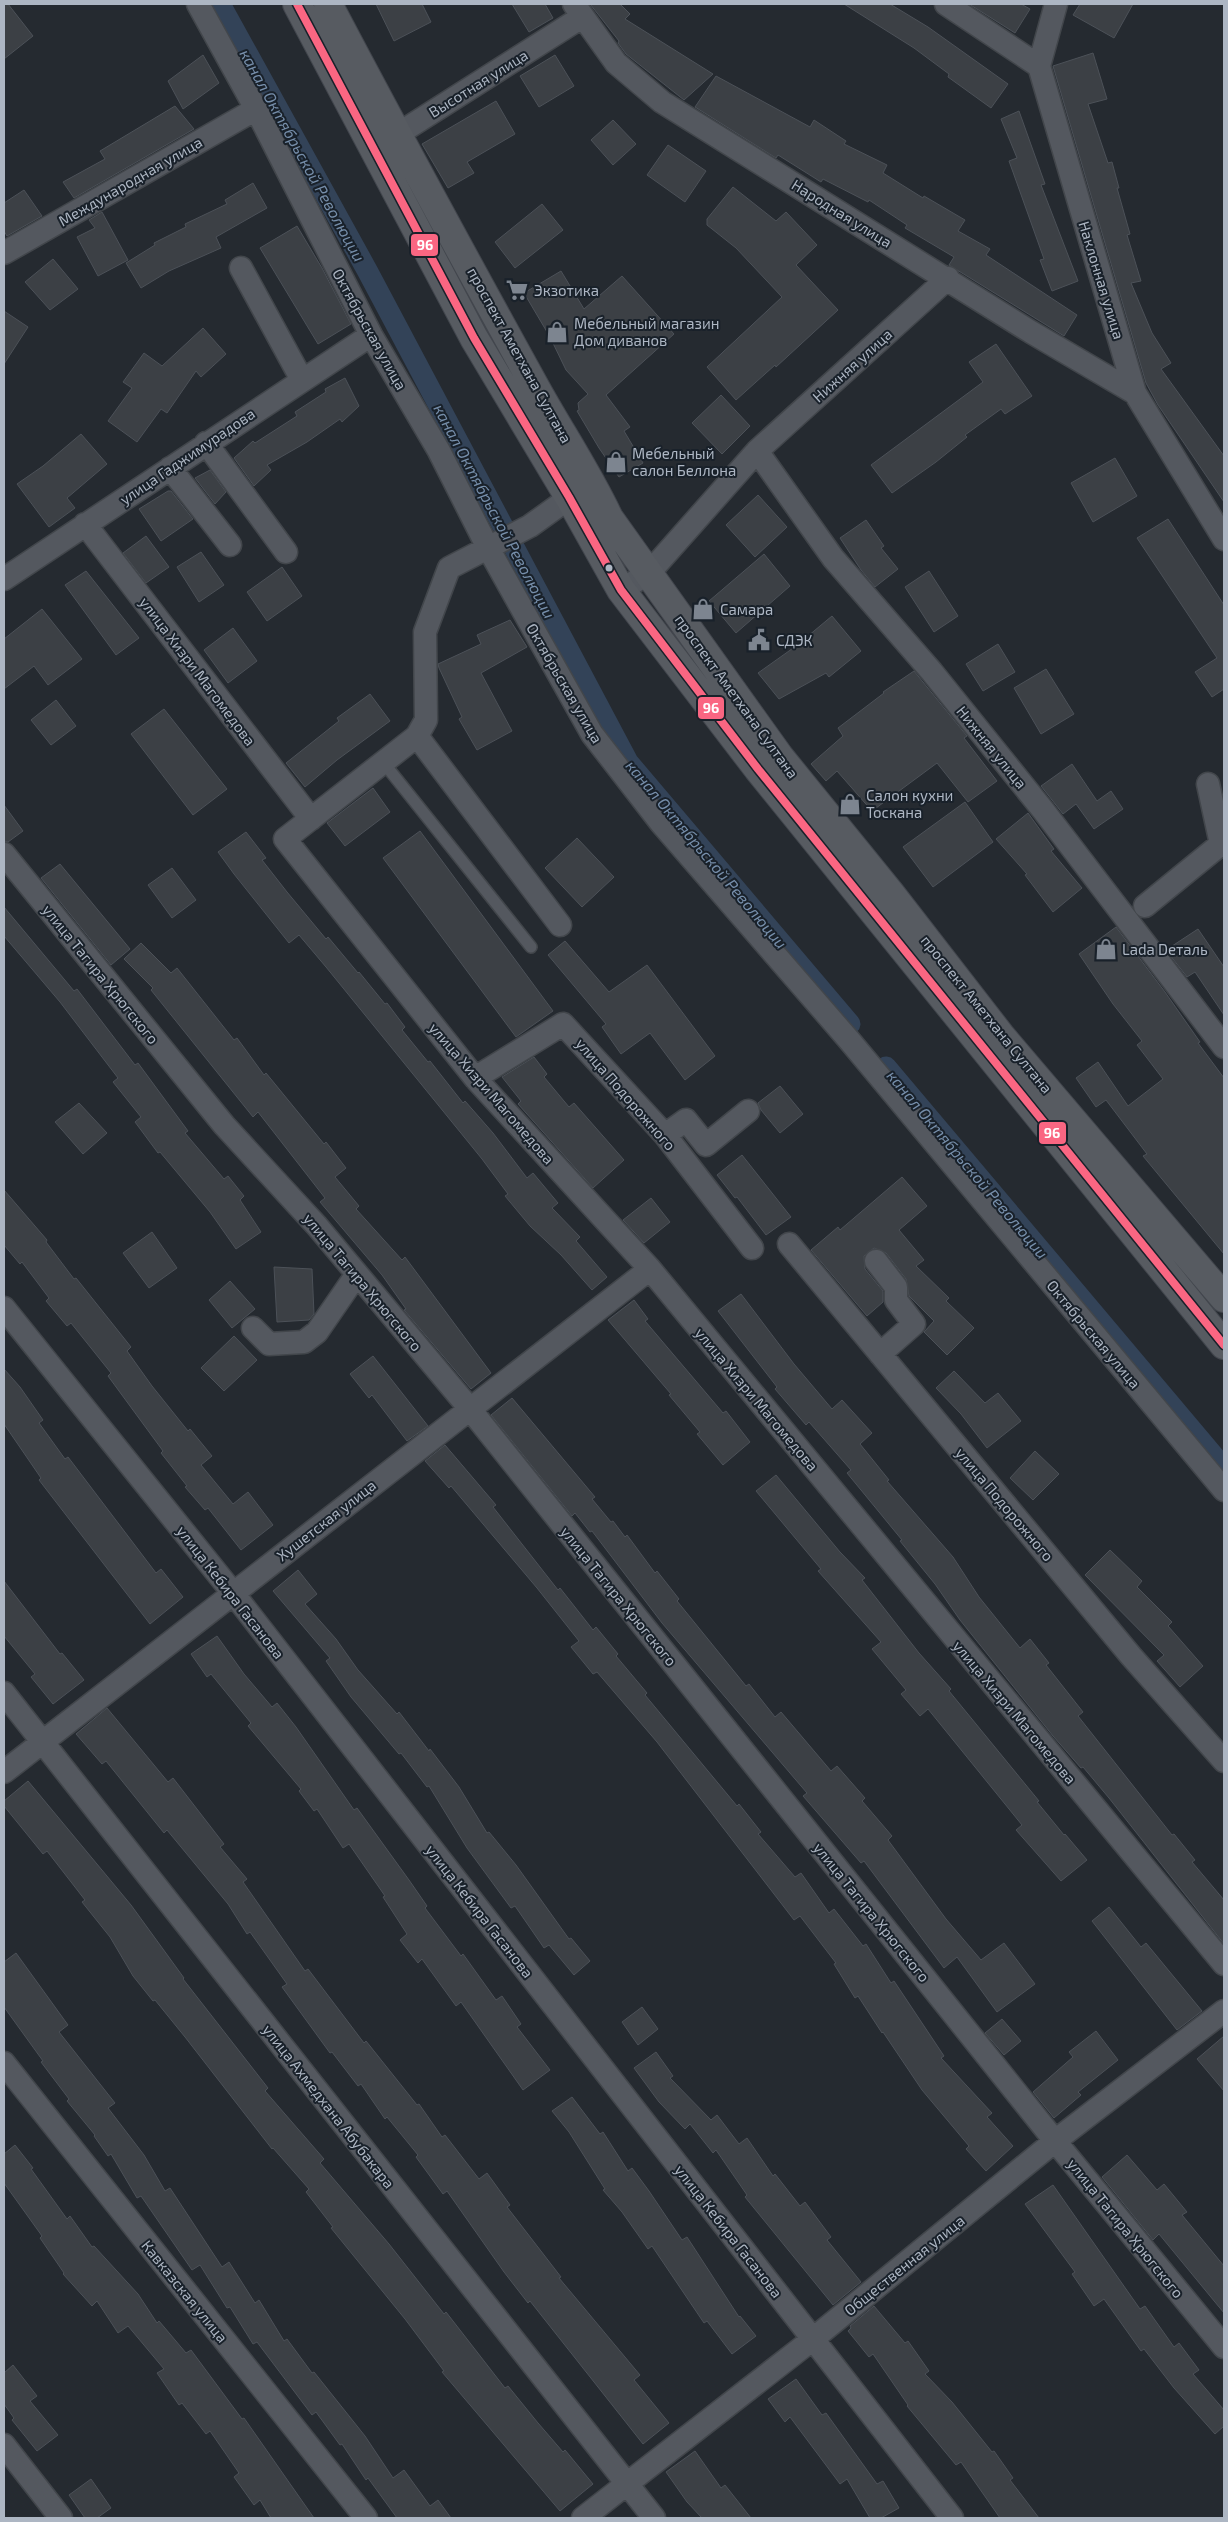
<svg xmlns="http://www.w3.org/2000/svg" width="1228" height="2522" viewBox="0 0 1228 2522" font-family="'Exo 2',sans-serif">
  <rect width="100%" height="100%" fill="#252a30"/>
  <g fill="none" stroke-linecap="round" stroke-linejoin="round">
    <!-- canal -->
    <path stroke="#334358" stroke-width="21" d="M220,4L368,272L628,762L850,1024
      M886,1067L1224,1468"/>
  </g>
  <!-- building -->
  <path fill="#3c4045" stroke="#4c5158" d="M4,4H8L33,36L4,59Z
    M376,4H422L431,22L394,41Z
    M512,4H545L553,18L529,32Z
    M590,4H620L630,14L625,19L713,74L684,100L626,54L618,43L619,41Z
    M844,4H890L928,27L1008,84L991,108L948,77L949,74L914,48Z
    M969,4H1021L1030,9L1015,33Z
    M1080,4H1133L1114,38L1073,15Z
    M1093,53L1107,99L1088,104L1108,163L1112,162L1119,188H1117L1130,234L1127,235L1141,281L1131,283L1152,333L1171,363L1161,369L1224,456V502L1158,405L1146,383L1053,66Z
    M203,55L219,83L183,109L168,81Z
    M555,55L574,86L539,107L520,76Z
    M716,76L810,127L814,120L846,141L844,144L887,165L883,173L923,198L924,196L965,220L958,231L990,249L986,255L1077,315L1064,336L949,265L954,257L905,228L907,225L869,200L868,202L823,179L821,182L778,155L776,158L695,107Z
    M496,101L515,134L467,162L474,173L448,188L422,144Z
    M175,106L194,129L74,198L63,182L105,159L100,151Z
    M1019,111L1045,184L1041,185L1078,281L1052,291L1040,260L1044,259L1009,161L1017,158L1001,119Z
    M613,120L636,144L613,165L591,140Z
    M668,145L706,171L685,202L647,175Z
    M253,183L267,208L216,237L221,248L169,271L141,288L126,263L155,245L154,243L186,227L185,224L227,204L225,200Z
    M733,187L776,221L786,212L817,245L796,265L838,310L776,367L775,365L736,400L707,367L782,297L736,248L707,225V219Z
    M24,190L42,216L7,236L4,231V203Z
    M542,204L563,230L515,268L495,242Z
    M102,212L128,260L98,276L77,237L95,228L89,220Z
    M297,226L322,268L351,324L318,344L260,248Z
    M53,259L78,289L50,310L25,282Z
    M561,271L584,309L622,276L674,334L606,395L630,427L624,431L643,463L619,477L599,448L577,411L579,410L578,403L588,394L566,370L550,337L524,293Z
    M4,311L28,327L4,364Z
    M203,328L226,354L201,377L196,371L167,413L161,409L137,442L108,421L132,388L123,382L144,353L162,366Z
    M996,344L1032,396L1005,414L1001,409L965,435L967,437L936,462L892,493L871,465L983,382L969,362Z
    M345,378L359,406L342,422L340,419L307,442L267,465L271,470L254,486L234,458L253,441L255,443L297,416L295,412L326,392L325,389Z
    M721,395L750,426L722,454L692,423Z
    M81,434L107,464L67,498L75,508L49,527L17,484L43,466Z
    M1115,458L1137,496L1093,522L1071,483Z
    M210,470L226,492L215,504L195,478Z
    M168,491H171L193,519L161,541L139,509Z
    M758,495L787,527L755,557L726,525Z
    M1168,519L1224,605V689L1212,697L1195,672L1217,658L1137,538Z
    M866,520L884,546L881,548L898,569L875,587L861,570L840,538Z
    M146,536L169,567L146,583L123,553Z
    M201,552L224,585L199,602L177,567Z
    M764,554L790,586L736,633L709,601Z
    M282,567L302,596L267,621L247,592Z
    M86,571L139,638L116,655L65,585Z
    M929,571L958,616L934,632L905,587Z
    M42,609L82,659L48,685L34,666L4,689V639Z
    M832,616L861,651L829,677L826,673L779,699L758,673L796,646Z
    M510,620L527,647L481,673L512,731L477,750L459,719L462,717L439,668L438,664L481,644L477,635Z
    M233,628L257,661L228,683L204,650Z
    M998,644L1015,672L983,691L966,664Z
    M1046,669L1074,714L1041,734L1014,688Z
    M914,671L967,736L964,738L997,781L968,802L937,763L872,811L837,771L826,781L811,764L843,736L838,728L884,693L883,692Z
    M370,694L390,721L337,760L305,787L286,763L339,721L337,718Z
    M56,700L76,726L51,745L31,720Z
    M164,709L227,789L193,815L131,734Z
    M1072,764L1097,801L1111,791L1123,809L1094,829L1076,804L1063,814L1041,786Z
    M373,788L390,812L345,846L327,823Z
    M965,802L993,842L933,887L903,847Z
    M4,805L23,831L8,842L4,841Z
    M1028,813L1054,849L1051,851L1082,888L1053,912L1025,875L1027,874L996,839Z
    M420,831L553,1011L516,1037L383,858Z
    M246,832L266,858L262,860L287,892L326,939L328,937L358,973L359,972L385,1004L387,1003L405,1027L402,1030L428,1062L430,1061L463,1103L465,1101L493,1133L527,1178L533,1173L558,1203L552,1208L580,1237L576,1241L607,1277L592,1290L561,1255L530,1226L505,1196L508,1194L482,1159L326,967L299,935L289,943L234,874L218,852Z
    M577,838L614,877L582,907L545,868Z
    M60,864L130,949L111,965L41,878Z
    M172,868L196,900L172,918L148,885Z
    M4,907L74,991L77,989L135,1065L138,1063L188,1131L185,1133L224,1179L228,1176L244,1196L240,1200L261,1232L236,1249L210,1212L160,1152L158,1153L135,1122L141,1117L113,1082L118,1078L60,1002L4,936Z
    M1116,927L1165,992L1200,1042L1198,1043L1224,1078V1254L1143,1156L1147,1154L1106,1100L1096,1107L1076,1078L1098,1062L1128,1106L1163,1079L1137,1045L1142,1041L1113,1004L1079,954Z
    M1198,929L1224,967V1015L1195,972L1187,977L1166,950Z
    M565,941L609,992L647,965L715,1056L685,1080L650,1033L621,1054L602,1027L606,1024L548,955Z
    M141,943L171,973L177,968L234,1040L237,1038L264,1075L266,1073L324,1144L326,1142L346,1168L335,1177L359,1206L356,1209L402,1260L405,1257L491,1373L471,1389L404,1310L406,1309L382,1275L320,1202L325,1198L258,1112L253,1117L151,990L153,988L124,959Z
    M534,1057L547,1074L544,1077L569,1107L574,1103L624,1160L593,1188L518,1104L521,1101L502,1077Z
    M780,1086L803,1114L780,1133L761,1110L758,1103Z
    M79,1103L107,1133L83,1154L55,1122Z
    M742,1155L791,1217L766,1235L737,1197L735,1198L717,1175Z
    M902,1177L927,1206L899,1230L924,1260L916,1266L949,1298L946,1301L974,1328L947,1355L924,1332L934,1321L909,1296L906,1279L886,1253L874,1248L864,1256L865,1269L883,1291V1302L867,1316L811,1250L838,1227L840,1230Z
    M4,1190L47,1240L46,1242L74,1279L76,1278L131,1347L127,1351L152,1386L188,1431L190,1429L212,1456L201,1465L233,1504L248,1492L273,1525L241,1550L208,1508L205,1510L185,1487L187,1486L161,1453L163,1451L108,1376L111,1373L71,1323L67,1326L46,1301L49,1298L22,1262L20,1264L4,1245Z
    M651,1198L670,1222L644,1243L623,1220Z
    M152,1232L177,1268L149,1288L123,1253Z
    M274,1267L312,1269L314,1314L309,1320L277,1322Z
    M230,1281L255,1309L232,1328L209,1300Z
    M741,1294L794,1364L832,1409L842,1400L872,1433L860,1444L889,1480L887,1481L953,1557L979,1597L1020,1648L1030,1639L1049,1663L1046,1665L1083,1712L1078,1716L1172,1835L1174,1834L1195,1860L1192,1862L1224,1900V1944L1109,1798L1083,1767L1081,1768L1053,1736L960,1620L935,1584L900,1541L902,1540L847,1473L851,1470L809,1422L806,1425L775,1389L777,1387L718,1311Z
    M634,1300L648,1319L645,1321L723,1413L726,1411L750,1442L723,1465L697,1434L700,1432L669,1395L671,1394L608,1320Z
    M234,1336L257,1360L224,1391L201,1368Z
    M373,1356L428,1426L407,1441L372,1395L369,1398L350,1374Z
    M4,1369L20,1387L43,1420L39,1423L65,1459L68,1457L156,1573L161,1569L183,1597L150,1624L39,1480L41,1478L4,1424Z
    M954,1371L985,1403L998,1393L1021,1421L987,1448L961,1414L936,1388Z
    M512,1398L595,1497L592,1499L611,1522L613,1521L625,1537L627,1535L655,1573L657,1571L679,1599L677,1601L746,1686L749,1684L775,1717L781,1712L831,1771L837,1766L865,1798L862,1801L892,1836L888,1840L946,1919L981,1960L1004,1943L1035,1984L997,2012L957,1957L944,1968L864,1861L861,1863L803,1796L807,1793L662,1623L592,1531L590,1532L575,1513L572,1516L491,1415Z
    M445,1445L496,1505L493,1507L558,1590L560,1588L593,1630L596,1627L618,1654L616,1656L647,1693L645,1695L737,1806L739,1804L761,1832L758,1834L795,1877L801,1873L829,1913L834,1909L863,1946L866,1944L891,1983L894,1981L944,2056L941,2058L992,2113L987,2117L1013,2146L986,2171L966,2149L969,2146L922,2090L883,2032L882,2033L858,1996L855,1998L834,1964L836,1963L800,1916L794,1920L657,1742L597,1672L593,1674L571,1647L579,1641L537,1588L451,1486L449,1488L425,1461Z
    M1035,1451L1059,1474L1033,1500L1010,1478Z
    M776,1475L840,1552L865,1578L862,1580L919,1653L951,1689L949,1691L1039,1801L1037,1802L1064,1835L1065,1834L1087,1860L1061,1881L1016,1830L1022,1825L928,1709L920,1716L901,1694L906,1690L872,1649L881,1642L818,1571L821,1569L756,1491Z
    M1110,1550L1142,1581L1137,1587L1172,1622L1168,1626L1203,1666L1180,1687L1157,1661L1164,1655L1085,1575Z
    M298,1570L317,1594L305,1604L336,1639L358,1670L397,1714L399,1712L429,1751L430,1749L459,1787L487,1833L489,1832L516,1865L569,1939L571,1938L590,1961L574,1975L549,1945L544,1948L515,1906L511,1908L467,1848L429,1786L427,1787L401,1753L399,1754L351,1697L326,1661L330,1658L273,1591Z
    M4,1581L60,1654L62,1653L84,1680L53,1704L31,1677L35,1674L4,1636Z
    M217,1636L244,1674L272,1707L277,1703L296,1727L354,1810L357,1808L409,1880L427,1906L425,1908L461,1956L463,1954L496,2000L502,1996L521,2024L517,2027L550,2070L523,2090L461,2002L456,2006L422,1959L418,1963L400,1940L407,1934L383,1897L385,1896L349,1844L343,1848L317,1809L314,1811L299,1791L301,1789L248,1726L251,1723L211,1674L207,1677L191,1654Z
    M107,1708L168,1782L173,1778L224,1844L220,1847L247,1879L243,1882L305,1971L308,1969L364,2043L366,2041L417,2105L419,2104L442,2137L445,2135L479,2179L487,2173L510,2205L507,2207L561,2277L559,2278L640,2375L634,2380L669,2423L643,2444L530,2301L528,2303L504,2272L447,2191L443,2194L416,2157L418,2155L387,2117L385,2119L361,2084L358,2086L332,2052L330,2053L282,1987L287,1984L250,1932L247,1934L228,1904L167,1830L164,1833L106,1761L102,1764L76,1734Z
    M28,1781L131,1905L184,1978L183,1979L268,2088L265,2091L324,2159L320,2163L389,2244L444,2314L446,2312L505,2388L508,2386L538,2423L563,2452L565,2450L593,2484L560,2511L442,2372L444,2371L405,2319L331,2228L333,2227L306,2192L309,2189L273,2148L272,2149L185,2037L155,2000L153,2001L133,1976L110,1937L82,1902L85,1900L47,1851L43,1854L4,1806V1801Z
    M1109,1907L1141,1947L1146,1943L1202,2011L1177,2030L1092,1921Z
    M16,1953L68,2025L59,2032L115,2103L108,2108L144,2155L165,2191L170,2188L222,2267L229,2262L255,2303L259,2300L284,2341L287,2339L312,2373L314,2372L365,2436L393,2478L404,2470L430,2506L438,2500L451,2518H397L368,2478L366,2480L342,2444L340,2445L316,2412L312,2415L257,2342L253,2344L230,2307L227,2308L200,2265L192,2270L141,2196L137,2198L111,2154L108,2156L94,2136L95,2135L67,2101L69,2099L41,2062L43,2061L4,2007V1962Z
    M642,2007L658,2029L638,2045L622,2022Z
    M1002,2019L1021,2041L1004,2055L985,2033Z
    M1096,2031L1118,2060L1078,2092L1081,2095L1054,2118L1033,2092L1073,2057L1069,2052Z
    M1224,2036V2091L1197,2059Z
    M656,2052L673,2076L670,2078L711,2120L717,2115L739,2144L747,2138L773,2176L775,2174L800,2206L805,2202L831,2237L827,2240L861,2282L833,2305L745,2197L747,2195L716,2150L713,2153L690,2124L685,2129L659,2102L634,2068Z
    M572,2097L600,2134L603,2132L628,2171L632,2168L649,2191L682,2240L687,2237L739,2317L740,2316L756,2336L732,2354L707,2321L704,2323L652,2246L648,2249L622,2212L603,2190L605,2189L569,2132L552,2111Z
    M15,2145L33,2168L31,2169L67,2219L70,2216L92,2247L94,2246L138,2294L157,2323L159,2321L186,2353L191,2350L242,2419L244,2418L314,2518H271L260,2500L254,2505L234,2477L239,2473L210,2431L206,2434L182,2403L179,2405L157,2373L164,2369L128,2326L118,2333L97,2301L92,2306L63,2274L64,2273L40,2238L42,2236L4,2183V2154Z
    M1127,2155L1157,2190L1164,2184L1187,2212L1182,2215L1224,2266V2313L1159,2234L1153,2240L1102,2177Z
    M1053,2185L1140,2309L1145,2306L1174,2347L1179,2343L1199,2370L1193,2374L1224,2410V2426L1215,2434L1174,2388L1144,2349L1141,2351L1104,2299L1094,2306L1072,2274L1075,2272L1025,2204Z
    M874,2306L905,2343L908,2341L929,2371L925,2374L952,2402L992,2452L994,2451L1013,2478L1010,2480L1039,2518H1000L961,2462L956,2465L907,2406L908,2405L873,2354L869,2357L848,2331L851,2328L850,2326Z
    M13,2365L37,2396L30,2401L58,2435L37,2451L12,2420L14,2418L4,2404V2373Z
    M796,2379L822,2415L826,2413L877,2484L883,2481L899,2508L881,2518H870L847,2479L840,2484L790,2417L785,2422L768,2399Z
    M695,2451L721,2488L725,2485L751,2518H702L687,2502L666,2472Z
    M91,2479L111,2508L97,2518H85L69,2495Z"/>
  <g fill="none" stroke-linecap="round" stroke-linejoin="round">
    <!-- lane casing -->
    <g stroke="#42464b" stroke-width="14">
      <path id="lane" d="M383,762L531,947"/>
    </g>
    <!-- street casing -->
    <g stroke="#42464b" stroke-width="25">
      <path id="street" d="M198,4L256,109L371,335L439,451L487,546L592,734L661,823L849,1040L1224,1490
        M574,4L616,63L662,102L1031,332L1135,393
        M946,4L1039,66
        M1056,4L1039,66L1135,393L1224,539
        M381,141L398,134L582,17
        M4,253L256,109
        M241,268L302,380
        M206,443L286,552
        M757,451L833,558L932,672L1043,810L1224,1047
        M170,468L230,545
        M583,488L530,526L449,568L425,632L426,720L417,736L285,839L475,1078L650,1269L1224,1964
        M85,524L311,819
        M4,579L371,335
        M621,590L649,573L757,451L948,278
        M417,736L560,925
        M1208,784L1221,844L1224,846
        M4,854L224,1125L317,1226L470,1409L1055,2141L1224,2347
        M1145,906L1221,844
        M475,1078L563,1024L665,1135L752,1248
        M665,1135L686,1120L706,1145L748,1111
        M789,1244L1131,1656L1224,1761
        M876,1261L896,1287V1300L914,1324L880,1354
        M4,1308L233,1593L952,2518
        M253,1328L269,1344L304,1342L317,1332L357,1274
        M4,1693L654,2518
        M4,1772L650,1269
        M4,2063L366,2518
        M4,2445L61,2518
        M583,2518L813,2339L1055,2141L1224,2011"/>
    </g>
    <!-- primary casing -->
    <g stroke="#42464d" stroke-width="30">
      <path id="primary" d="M297,4L474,338L569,497L621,590L758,769L1224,1345
        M328,4C395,131 464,258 533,383C558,429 587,471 609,518L779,756L891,894L1001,1036L1224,1298"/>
    </g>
    <!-- lane -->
    <use href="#lane" stroke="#54585f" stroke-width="11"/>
    <!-- street -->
    <use href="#street" stroke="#54585f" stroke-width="22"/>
    <!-- primary -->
    <use href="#primary" stroke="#575b61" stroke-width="28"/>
    <!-- bus-1 casing -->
    <g stroke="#19212a" stroke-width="11">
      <path id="bus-1" d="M297,4L474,338L569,497L621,590L758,769L1224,1345"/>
    </g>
    <!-- bus-1 -->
    <use href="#bus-1" stroke="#fa6682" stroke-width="8"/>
  </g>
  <!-- icons -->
  <defs>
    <g id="supermarket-bare" transform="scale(1.725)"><path d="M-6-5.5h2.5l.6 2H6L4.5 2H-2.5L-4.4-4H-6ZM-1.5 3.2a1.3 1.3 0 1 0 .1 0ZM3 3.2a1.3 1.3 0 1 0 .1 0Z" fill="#7d8590" stroke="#19212a" stroke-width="2.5" paint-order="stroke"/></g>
    <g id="shop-bare" transform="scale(1.725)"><path d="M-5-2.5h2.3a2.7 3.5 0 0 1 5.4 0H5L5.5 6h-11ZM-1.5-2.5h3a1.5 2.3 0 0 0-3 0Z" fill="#7d8590" stroke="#19212a" stroke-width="2.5" paint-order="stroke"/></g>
    <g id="civic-bare" transform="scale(1.725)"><path d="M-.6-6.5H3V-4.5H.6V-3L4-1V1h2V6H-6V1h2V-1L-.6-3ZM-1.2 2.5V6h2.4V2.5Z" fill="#7d8590" stroke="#19212a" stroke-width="2.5" paint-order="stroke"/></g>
  </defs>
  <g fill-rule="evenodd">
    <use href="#supermarket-bare" x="517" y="290"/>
    <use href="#shop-bare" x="557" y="332"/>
    <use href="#shop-bare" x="616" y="462"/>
    <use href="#shop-bare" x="703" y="609"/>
    <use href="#civic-bare" x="759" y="640"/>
    <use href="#shop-bare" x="850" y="804"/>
    <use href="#shop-bare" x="1106" y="949"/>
  </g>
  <!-- markers -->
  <circle fill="#adb6c3" stroke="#19212a" stroke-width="2" cx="609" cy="568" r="4.5"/>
  <g text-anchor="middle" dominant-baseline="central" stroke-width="4" stroke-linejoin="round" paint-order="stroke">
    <!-- street labels -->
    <g font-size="15" fill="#adb6c3" stroke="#19212a">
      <text transform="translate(478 83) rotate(-32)">Высотная улица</text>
      <text transform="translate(130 181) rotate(-30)">Международная улица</text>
      <text transform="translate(842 213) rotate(32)">Народная улица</text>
      <text transform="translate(1102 280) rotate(73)">Наклонная улица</text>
      <text transform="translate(370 329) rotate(61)">Октябрьская улица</text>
      <text transform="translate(520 355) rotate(61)">проспект Аметхана Султана</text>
      <text transform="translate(852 365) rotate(-42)">Нижняя улица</text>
      <text transform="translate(187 456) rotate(-34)">улица Гаджимурадова</text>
      <text transform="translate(198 671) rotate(53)">улица Хизри Магомедова</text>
      <text transform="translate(565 683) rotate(60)">Октябрьская улица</text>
      <text transform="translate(737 696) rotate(54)">проспект Аметхана Султана</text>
      <text transform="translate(992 747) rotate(51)">Нижняя улица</text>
      <text transform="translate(101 974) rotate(51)">улица Тагира Хрюгского</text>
      <text transform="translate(987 1014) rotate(51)">проспект Аметхана Султана</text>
      <text transform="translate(492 1093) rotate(49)">улица Хизри Магомедова</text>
      <text transform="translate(626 1094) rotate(49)">улица Подорожного</text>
      <text transform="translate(363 1282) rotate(50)">улица Тагира Хрюгского</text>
      <text transform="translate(1094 1334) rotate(50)">Октябрьская улица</text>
      <text transform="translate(757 1399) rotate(50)">улица Хизри Магомедова</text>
      <text transform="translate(1005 1504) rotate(50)">улица Подорожного</text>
      <text transform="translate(326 1520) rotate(-38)">Хушетская улица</text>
      <text transform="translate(231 1592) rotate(52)">улица Кебира Гасанова</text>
      <text transform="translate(619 1596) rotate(51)">улица Тагира Хрюгского</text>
      <text transform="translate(1015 1712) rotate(50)">улица Хизри Магомедова</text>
      <text transform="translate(480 1911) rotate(52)">улица Кебира Гасанова</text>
      <text transform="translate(872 1912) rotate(51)">улица Тагира Хрюгского</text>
      <text transform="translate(329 2106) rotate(52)">улица Ахмедхана Абубакара</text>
      <text transform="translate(1126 2228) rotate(51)">улица Тагира Хрюгского</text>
      <text transform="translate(729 2231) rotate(52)">улица Кебира Гасанова</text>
      <text transform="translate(904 2265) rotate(-39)">Общественная улица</text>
      <text transform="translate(185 2291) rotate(51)">Кавказская улица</text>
    </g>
    <!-- poi labels -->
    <g font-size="15" fill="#adb6c3" stroke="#19212a" text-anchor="start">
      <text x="534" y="290">Экзотика</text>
      <text x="574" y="323">Мебельный магазин<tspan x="574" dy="17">Дом диванов</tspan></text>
      <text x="632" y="453">Мебельный<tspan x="632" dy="17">салон Беллона</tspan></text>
      <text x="720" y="609">Самара</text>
      <text x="776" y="640">СДЭК</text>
      <text x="866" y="795">Салон кухни<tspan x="866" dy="17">Тоскана</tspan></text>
      <text x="1122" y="949">Lada Dеталь</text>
    </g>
    <!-- water labels -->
    <g font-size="16" font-style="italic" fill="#768eaa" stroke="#19212a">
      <text transform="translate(303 155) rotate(61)">канал Октябрьской Революции</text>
      <text transform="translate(495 511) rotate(62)">канал Октябрьской Революции</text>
      <text transform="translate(707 854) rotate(50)">канал Октябрьской Революции</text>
      <text transform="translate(968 1164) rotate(50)">канал Октябрьской Революции</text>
    </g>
  </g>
  <g stroke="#19212a" stroke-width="2">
    <rect x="410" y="233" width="29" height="24" rx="5" fill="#fa6682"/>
    <rect x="697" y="696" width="28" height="24" rx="5" fill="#fa6682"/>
    <rect x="1038" y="1121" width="29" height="24" rx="5" fill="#fa6682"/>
  </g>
  <g font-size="14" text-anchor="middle" font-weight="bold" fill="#fff">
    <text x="425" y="250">96</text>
    <text x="711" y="713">96</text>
    <text x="1052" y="1138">96</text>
  </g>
  <!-- border -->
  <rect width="1228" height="2522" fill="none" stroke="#adb6c3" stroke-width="10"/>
</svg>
